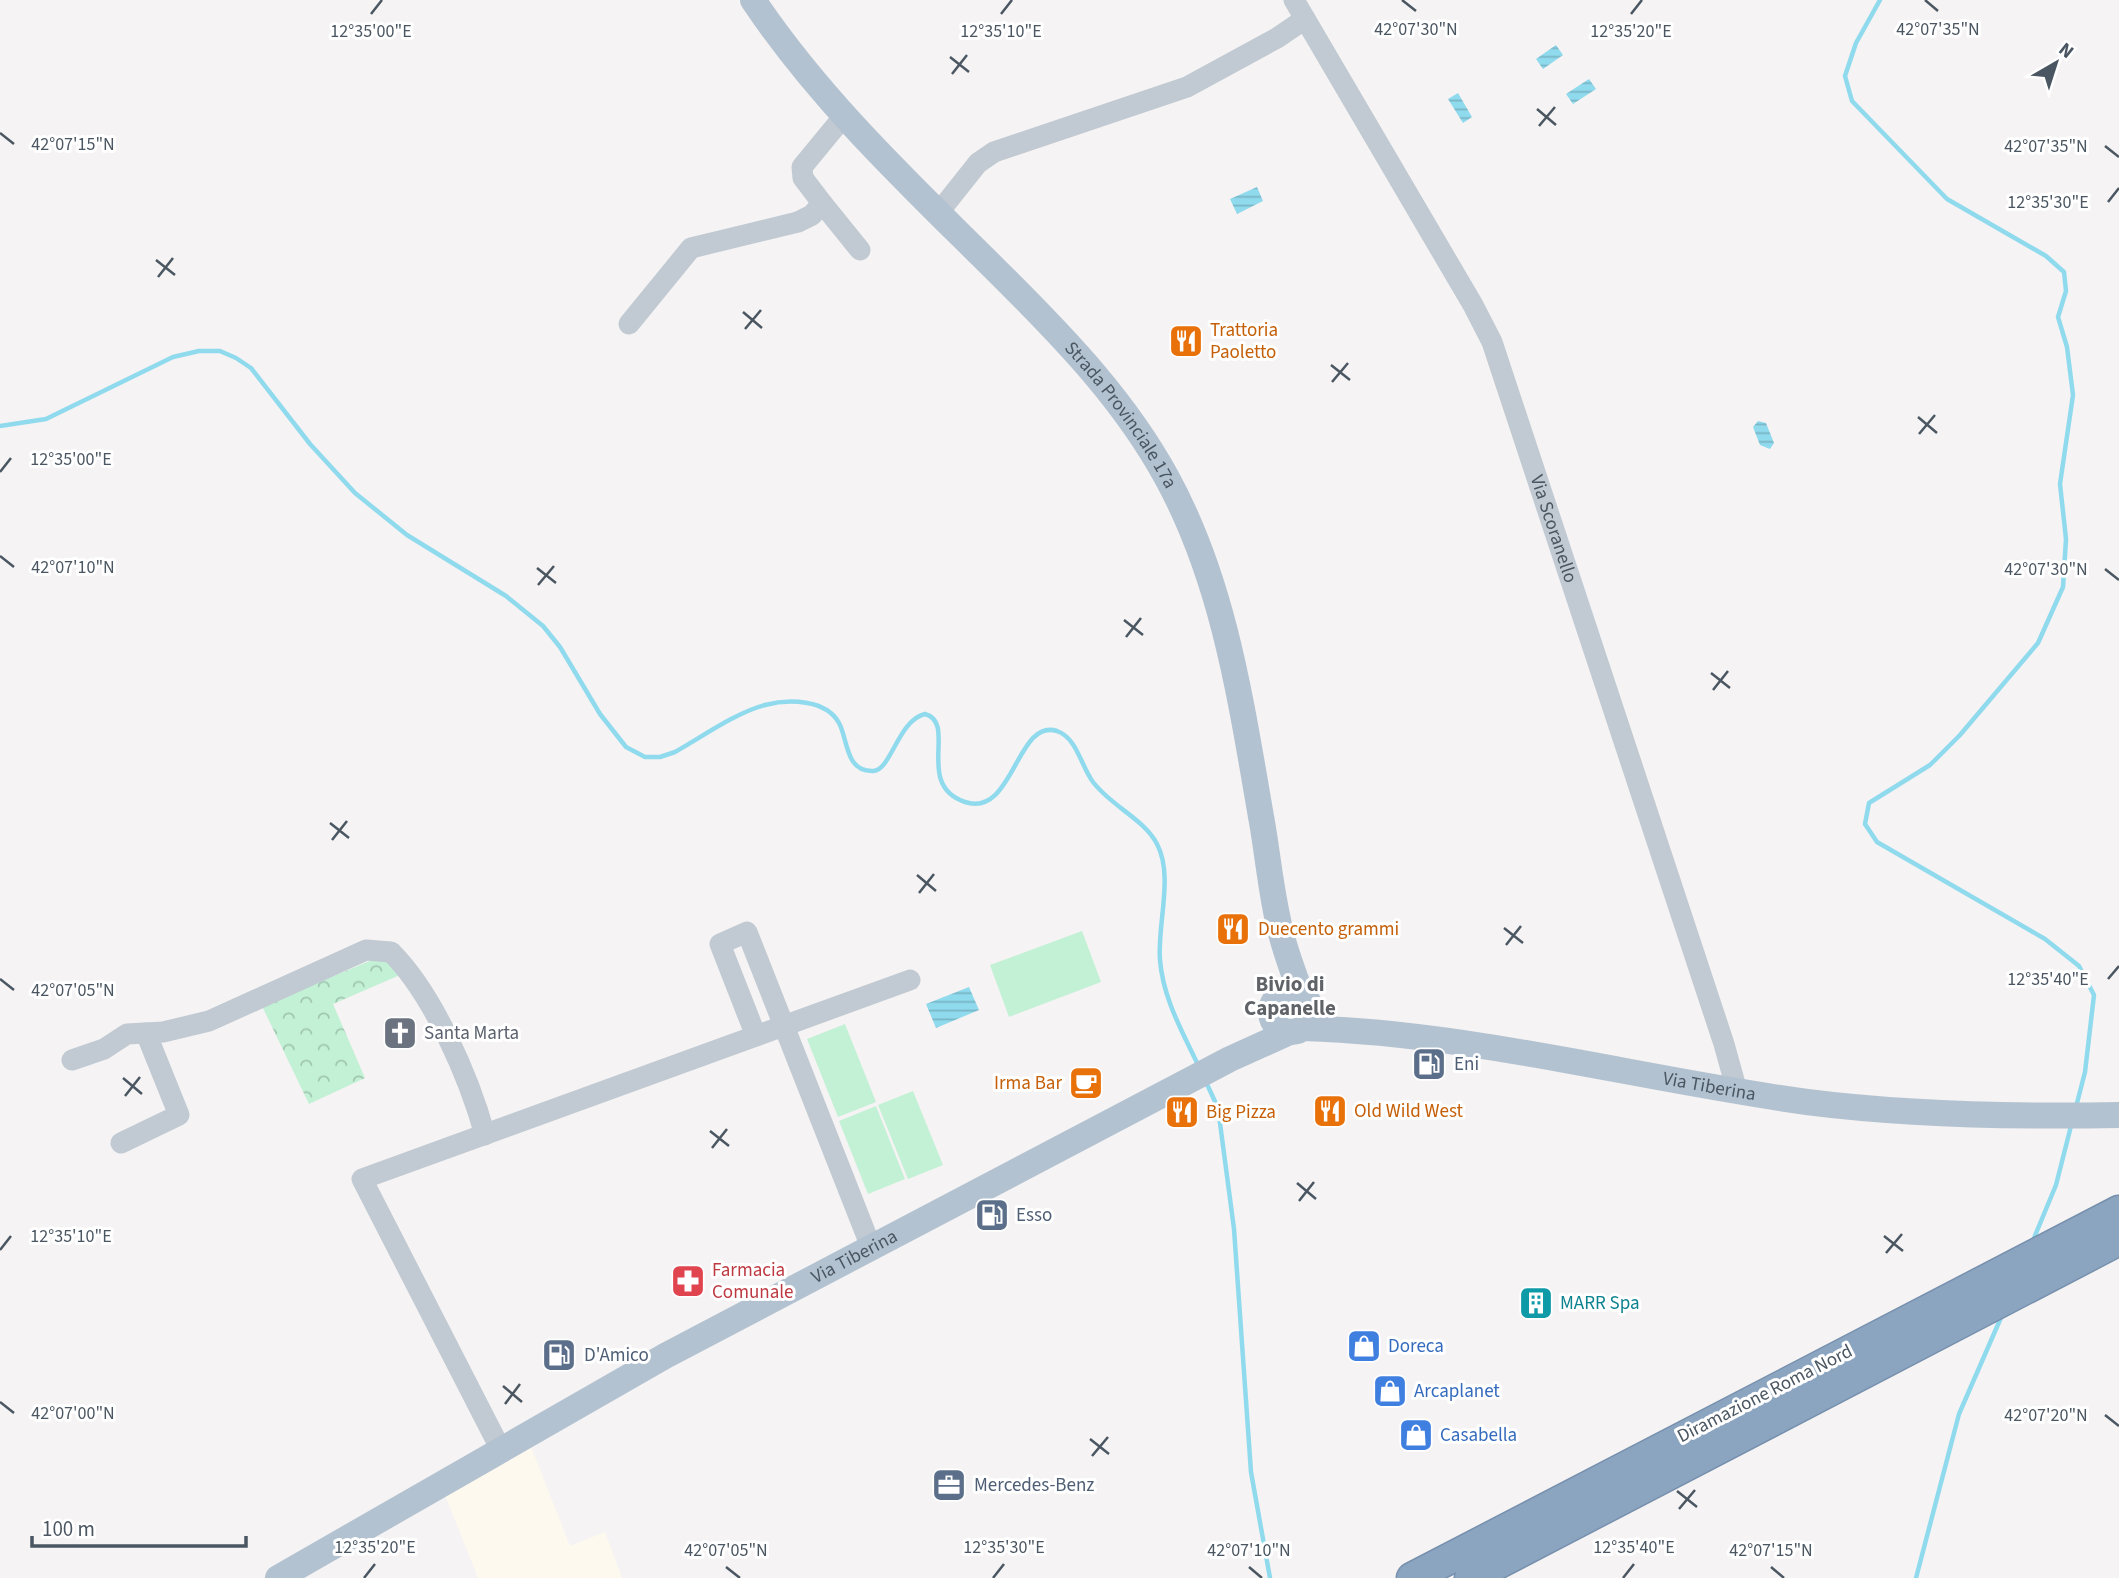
<svg xmlns="http://www.w3.org/2000/svg" width="2119" height="1578" viewBox="0 0 2119 1578" font-family="'Source Sans 3',sans-serif">
  <defs>
    <pattern id="forest-crowns" width="20" height="18" patternUnits="userSpaceOnUse" patternTransform="scale(1.75)"><rect width="20" height="18" fill="#c3f1d5"/><path d="M2 6a3 3 0 1 1 6 0M12 15a3 3 0 1 1 6 0" fill="none" stroke="#a0c6b0"/></pattern>
    <pattern id="water-rules" width="6" height="5" patternUnits="userSpaceOnUse" patternTransform="scale(1.75)"><rect width="6" height="5" fill="#90daee"/><path d="M0 2.5h6" fill="none" stroke="#78b4c4"/></pattern>
  </defs>
  <rect width="100%" height="100%" fill="#f5f3f3"/>
  <!-- commercial -->
  <path fill="#fdf9ef" d="M530,1444L570,1546L605,1532L622,1578H478L443,1490Z"/>
  <!-- grass -->
  <path fill="#c3f1d5" d="M1082,931L1101,982L1009,1017L990,965Z
    M845,1024L876,1102L838,1117L807,1039Z
    M913,1091L943,1165L908,1179L878,1105Z
    M876,1106L905,1179L868,1194L839,1121Z"/>
  <!-- forest -->
  <path fill="url(#forest-crowns)" d="M384,955L400,975L333,1004L365,1078L309,1104L262,1006Z"/>
  <!-- water -->
  <path fill="url(#water-rules)" d="M1556,45L1563,55L1543,69L1536,59Z
    M1589,79L1596,89L1573,104L1566,94Z
    M1458,93L1472,117L1463,123L1448,99Z
    M1257,187L1263,201L1237,214L1230,199Z
    M1758,421L1766,423L1774,443L1770,449L1760,445L1753,427Z
    M969,987L979,1010L936,1028L926,1004Z"/>
  <g fill="none" stroke-linecap="round" stroke-linejoin="round">
    <!-- stream -->
    <path stroke="#90daee" stroke-width="4.5" d="M1880,0L1856,43L1845,76L1852,101L1947,199L2046,256L2064,272L2066,291L2058,317L2067,347L2073,395L2060,484L2066,539L2063,587L2038,643L1960,735L1930,765L1869,803L1865,824L1877,842L2045,939L2079,966L2094,995L2085,1072L2076,1107
      M0,426L46,419L173,357L199,351H220L236,358L251,368L310,444L355,493L407,535L506,596L543,626L560,647L600,714L626,747L645,757H660L675,752C702,737 735,713 765,705C788,699 826,699 839,723C848,739 845,772 873,771C891,771 898,720 925,714C958,723 914,785 965,802C1014,818 1016,718 1057,731C1077,738 1081,766 1093,782C1111,806 1144,819 1157,844C1174,876 1157,925 1160,960C1163,998 1182,1031 1198,1065
      M1206,1082L1218,1108L1234,1229L1251,1472L1270,1578
      M2032,1243L2056,1185L2071,1126
      M1916,1578L1959,1414L2003,1313"/>
    <!-- highway casing -->
    <g stroke="#7690ad" stroke-width="33">
      <path id="highway" d="M1412,1578L2119,1211
        M1470,1578L2119,1240"/>
    </g>
    <!-- minor -->
    <g stroke="#c1cad2" stroke-width="21">
      <path id="s1" d="M1294,0L1473,305L1492,342L1724,1044L1737,1091"/>
      <path d="M822,203L860,250"/>
      <path d="M939,212L978,163L994,152L1187,87L1277,38L1305,19"/>
      <path d="M629,324L691,248L798,222L812,215L822,203L803,178L802,167L844,116"/>
      <path d="M756,1036L720,944L747,932L871,1247"/>
      <path d="M72,1060L104,1049L127,1034L163,1032L209,1021L366,950L391,952C433,994 469,1077 485,1135"/>
      <path d="M121,1143L179,1115L146,1033"/>
      <path d="M501,1450L362,1179L910,980"/>
    </g>
    <!-- major -->
    <g stroke="#b3c2d1" stroke-width="26">
      <path id="s2" d="M753,0C824,106 919,193 1009,283C1069,343 1126,403 1167,478C1226,586 1242,709 1263,828C1269,865 1273,908 1284,944C1289,961 1295,977 1301,994"/>
      <circle cx="1291" cy="1012" r="20"/>
      <path id="s3" d="M1303,1028C1473,1033 1639,1079 1807,1102C1909,1115 2016,1117 2119,1115"/>
      <path id="s4" d="M278,1578L665,1356L1230,1059L1290,1032"/>
    </g>
    <!-- highway -->
    <use href="#highway" stroke="#8ba5c1" stroke-width="30"/>
  </g>
  <!-- ticks -->
  <path fill="none" stroke="#4a5661" stroke-width="2.5" d="M1402,0L1416,11M1925,0L1938,11M371,14L382,0M1001,14L1012,0M1631,14L1642,0M950,57L969,72M952,74L967,55M1537,109L1556,125M1539,126L1555,107M0,133L14,144M2105,146L2119,157M2108,202L2119,188M156,260L175,275M158,277L173,258M743,312L762,328M745,329L761,310M1331,365L1350,380M1332,382L1348,363M1918,417L1937,433M1919,434L1935,415M0,472L11,458M0,556L14,567M537,568L556,583M2105,569L2119,580M538,585L554,566M1124,620L1143,635M1126,637L1141,618M1711,673L1730,688M1713,690L1728,671M330,823L349,838M332,840L347,821M917,875L936,891M919,893L934,874M1504,928L1523,943M1506,945L1521,926M0,979L14,990M2108,979L2119,966M123,1078L142,1094M125,1096L140,1077M710,1131L729,1146M712,1148L727,1129M1297,1183L1316,1199M1299,1201L1314,1182M1884,1236L1903,1251M0,1250L11,1236M1886,1253L1902,1234M503,1386L522,1402M0,1402L14,1413M505,1404L520,1384M2105,1415L2119,1426M1090,1439L1109,1454M1092,1456L1108,1437M1677,1491L1697,1507M1679,1509L1695,1490M726,1567L740,1578M1249,1567L1262,1578M1771,1567L1784,1578M364,1578L375,1564M993,1578L1004,1564M1623,1578L1634,1564"/>
  <!-- icons -->
  <defs>
    <g id="restaurant-square" transform="scale(1.75)"><rect x="-9" y="-9" width="18" height="18" rx="4" fill="#e8710a" stroke="#fff"/><path d="M-5-6h1v4h1v-4h1v4h1v-4h1v5L-1.5 .5V6h-2V.5L-5-1ZM5-6V6H3V1.5H1.5Q1.5-4 5-6Z" fill="#fff"/></g>
    <g id="church-square" transform="scale(1.75)"><rect x="-9" y="-9" width="18" height="18" rx="4" fill="#6b7280" stroke="#fff"/><path d="M-1.2-6h2.4v3.5h3.3v2.4h-3.3V6h-2.4V-.1h-3.3v-2.4h3.3Z" fill="#fff"/></g>
    <g id="fuel-square" transform="scale(1.75)"><rect x="-9" y="-9" width="18" height="18" rx="4" fill="#5c6f8a" stroke="#fff"/><path d="M-5.5-6h7V0h2V4h1.3V-2.5L3-4.5l.8-.8L6-3V5H2.5V1h-1V6h-7ZM-4.2-4.7v3.2H.2V-4.7Z" fill="#fff"/></g>
    <g id="cafe-square" transform="scale(1.75)"><rect x="-9" y="-9" width="18" height="18" rx="4" fill="#e8710a" stroke="#fff"/><path d="M-5.5-4.5H6V0H3Q3 3.5 0 3.5H-2.5Q-5.5 3.5-5.5 0ZM3-3.2v2h1.7v-2ZM-6 4.5H4V6H-6Z" fill="#fff"/></g>
    <g id="pharmacy-square" transform="scale(1.75)"><rect x="-9" y="-9" width="18" height="18" rx="4" fill="#e0444e" stroke="#fff"/><path d="M-2-6h4v4h4v4h-4v4h-4v-4h-4v-4h4Z" fill="#fff"/></g>
    <g id="building-square" transform="scale(1.75)"><rect x="-9" y="-9" width="18" height="18" rx="4" fill="#0f9aa8" stroke="#fff"/><path d="M-4-6H4V6H1V3H-1V6H-4ZM-2.5-4.3h1.7v1.8h-1.7ZM.8-4.3h1.7v1.8H.8ZM-2.5-1h1.7V.8h-1.7ZM.8-1h1.7V.8H.8Z" fill="#fff"/></g>
    <g id="shop-square" transform="scale(1.75)"><rect x="-9" y="-9" width="18" height="18" rx="4" fill="#3f7fe0" stroke="#fff"/><path d="M-5-2.5h2.3a2.7 3.5 0 0 1 5.4 0H5L5.5 6h-11ZM-1.5-2.5h3a1.5 2.3 0 0 0-3 0Z" fill="#fff"/></g>
    <g id="office-square" transform="scale(1.75)"><rect x="-9" y="-9" width="18" height="18" rx="4" fill="#5c6f8a" stroke="#fff"/><path d="M-6-3h4V-5.5h4V-3h4V5H-6ZM-1-4.5V-3h2v-1.5ZM-6 0V1H6V0Z" fill="#fff"/></g>
  </defs>
  <g fill-rule="evenodd">
    <use href="#restaurant-square" x="1186" y="341"/>
    <use href="#restaurant-square" x="1233" y="929"/>
    <use href="#church-square" x="400" y="1033"/>
    <use href="#fuel-square" x="1429" y="1064"/>
    <use href="#cafe-square" x="1086" y="1083"/>
    <use href="#restaurant-square" x="1330" y="1111"/>
    <use href="#restaurant-square" x="1182" y="1112"/>
    <use href="#fuel-square" x="992" y="1215"/>
    <use href="#pharmacy-square" x="688" y="1281"/>
    <use href="#building-square" x="1536" y="1303"/>
    <use href="#shop-square" x="1364" y="1346"/>
    <use href="#fuel-square" x="559" y="1355"/>
    <use href="#shop-square" x="1390" y="1391"/>
    <use href="#shop-square" x="1416" y="1435"/>
    <use href="#office-square" x="949" y="1485"/>
  </g>
  <g text-anchor="middle" dominant-baseline="central" stroke-width="6" stroke-linejoin="round" paint-order="stroke">
    <!-- food labels -->
    <g font-size="19" fill="#c56008" stroke="#fff" text-anchor="start">
      <text x="1210" y="330">Trattoria<tspan x="1210" dy="22">Paoletto</tspan></text>
      <text x="1258" y="929">Duecento grammi</text>
      <text x="1062" y="1083" text-anchor="end">Irma Bar</text>
      <text x="1354" y="1111">Old Wild West</text>
      <text x="1206" y="1112">Big Pizza</text>
    </g>
    <!-- street labels -->
    <g font-size="19" fill="#4a5661" stroke="#fff">
      <text stroke="none"><textPath href="#s2" startOffset="556">Strada Provinciale 17a</textPath></text>
      <text stroke="none"><textPath href="#s1" startOffset="592">Via Scoranello</textPath></text>
      <text stroke="none"><textPath href="#s3" startOffset="411">Via Tiberina</textPath></text>
      <text stroke="none"><textPath href="#s4" startOffset="660">Via Tiberina</textPath></text>
      <text transform="translate(1765 1394) rotate(-27)">Diramazione Roma Nord</text>
    </g>
    <!-- worship labels -->
    <g font-size="19" fill="#5b616d" stroke="#fff" text-anchor="start">
      <text x="424" y="1033">Santa Marta</text>
    </g>
    <!-- service labels -->
    <g font-size="19" fill="#4e5e75" stroke="#fff" text-anchor="start">
      <text x="1454" y="1064">Eni</text>
      <text x="1016" y="1215">Esso</text>
      <text x="584" y="1355">D'Amico</text>
      <text x="974" y="1485">Mercedes-Benz</text>
    </g>
    <!-- health labels -->
    <g font-size="19" fill="#be3a42" stroke="#fff" text-anchor="start">
      <text x="712" y="1270">Farmacia<tspan x="712" dy="22">Comunale</tspan></text>
    </g>
    <!-- culture labels -->
    <g font-size="19" fill="#0d838f" stroke="#fff" text-anchor="start">
      <text x="1560" y="1303">MARR Spa</text>
    </g>
    <!-- shop labels -->
    <g font-size="19" fill="#366cbe" stroke="#fff" text-anchor="start">
      <text x="1388" y="1346">Doreca</text>
      <text x="1414" y="1391">Arcaplanet</text>
      <text x="1440" y="1435">Casabella</text>
    </g>
    <!-- neighbourhood labels -->
    <g font-size="21" font-weight="bold" fill="#5f6368" stroke="#fff">
      <text x="1290" y="984">Bivio di<tspan x="1290" dy="24">Capanelle</tspan></text>
    </g>
  </g>
  <g font-size="18" text-anchor="middle" fill="#4a5661" stroke="#fff" stroke-width="6" stroke-linejoin="round" paint-order="stroke">
    <text x="1938" y="35">42°07'35"N</text>
    <text x="1416" y="35">42°07'30"N</text>
    <text x="371" y="37">12°35'00"E</text>
    <text x="1001" y="37">12°35'10"E</text>
    <text x="1631" y="37">12°35'20"E</text>
    <text x="73" y="150">42°07'15"N</text>
    <text x="2046" y="152">42°07'35"N</text>
    <text x="2048" y="208">12°35'30"E</text>
    <text x="71" y="465">12°35'00"E</text>
    <text x="73" y="573">42°07'10"N</text>
    <text x="2046" y="575">42°07'30"N</text>
    <text x="2048" y="985">12°35'40"E</text>
    <text x="73" y="996">42°07'05"N</text>
    <text x="71" y="1242">12°35'10"E</text>
    <text x="73" y="1419">42°07'00"N</text>
    <text x="2046" y="1421">42°07'20"N</text>
    <text x="375" y="1553">12°35'20"E</text>
    <text x="1004" y="1553">12°35'30"E</text>
    <text x="1634" y="1553">12°35'40"E</text>
    <text x="726" y="1556">42°07'05"N</text>
    <text x="1249" y="1556">42°07'10"N</text>
    <text x="1771" y="1556">42°07'15"N</text>
  </g>
  <!-- north arrow -->
  <g transform="translate(2056 63) rotate(39)" stroke="#ffffff" stroke-width="5" paint-order="stroke">
  <path d="M0-5L12 26L0 18L-12 26Z" fill="#4a5661"/>
  <text y="-10" font-size="19" font-weight="bold" text-anchor="middle" fill="#4a5661">N</text>
  </g>
  <!-- scale -->
  <path d="M32 1536v10h214v-10" fill="none" stroke="#4a5661" stroke-width="3.5"/>
  <text x="42" y="1536" font-size="21" fill="#4a5661" stroke="#ffffff" stroke-width="5" paint-order="stroke">100 m</text>
</svg>
